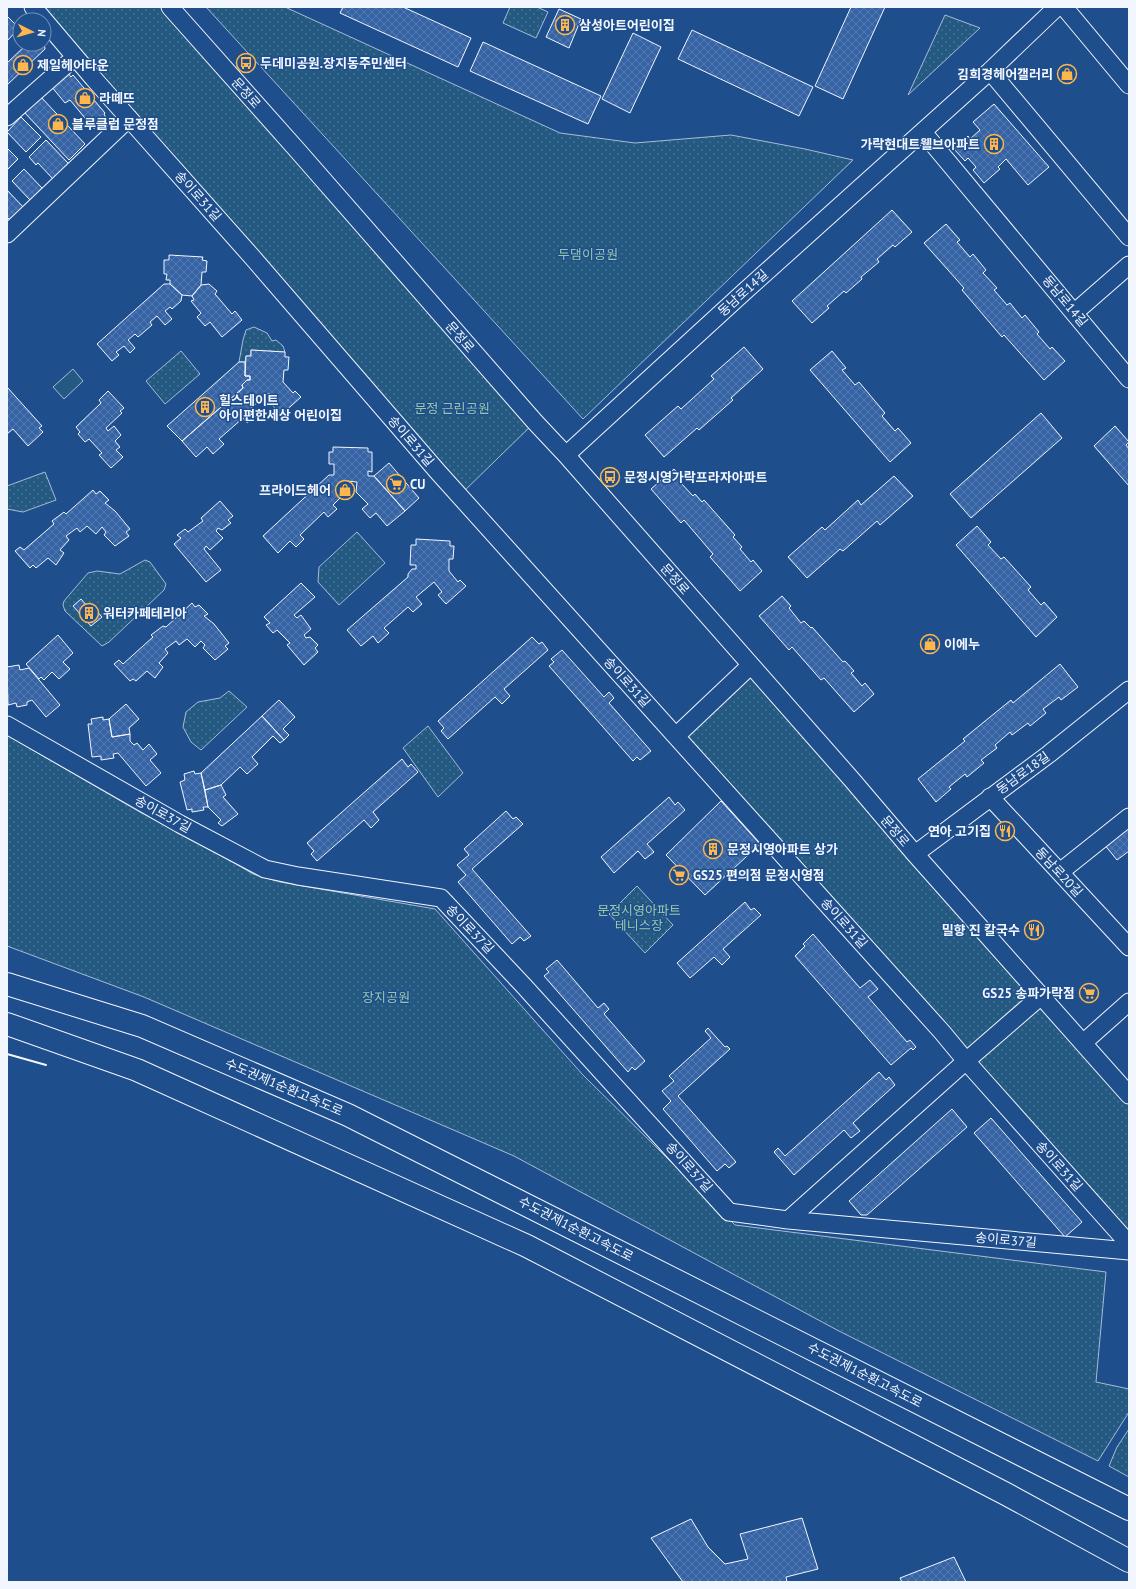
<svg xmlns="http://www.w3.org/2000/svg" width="1136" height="1589" viewBox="0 0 1136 1589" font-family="'PT Sans','Noto Sans KR',sans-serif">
  <defs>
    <pattern id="park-dots" width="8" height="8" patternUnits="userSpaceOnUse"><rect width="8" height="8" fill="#245a82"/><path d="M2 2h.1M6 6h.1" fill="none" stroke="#447295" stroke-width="1.8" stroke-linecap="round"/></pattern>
    <pattern id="building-cross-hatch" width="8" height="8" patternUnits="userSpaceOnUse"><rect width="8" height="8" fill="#3563a3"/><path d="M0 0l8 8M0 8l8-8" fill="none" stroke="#537ab1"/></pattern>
  </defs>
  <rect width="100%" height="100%" fill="#1f4e8c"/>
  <!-- grass -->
  <path fill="#245a82" stroke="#a8bbd7" d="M73,369L83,381L64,399L53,387Z"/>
  <!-- park -->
  <path fill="url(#park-dots)" stroke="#a8bbd7" d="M33,7H170L535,422L459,496Z
    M206,7H285L560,133L635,143L731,135L805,149L853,160L583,419Z
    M510,7H537L548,12L536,38L503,23Z
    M945,15L980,28L908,95Z
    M254,327L267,333L272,341L276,340L283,346L285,352L251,350V356H246L245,362H239L243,340L246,330Z
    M181,351L200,374L165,404L146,381Z
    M45,472L56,500L23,512L7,509V486Z
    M357,532L385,563L339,605L318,582L319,567Z
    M145,560L150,562L166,584L164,590L109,642L102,646L65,611L63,605L64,601L88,573L97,571L120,574Z
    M749,674L1129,1103V1237L682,737Z
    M229,691L247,707L201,750L191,742L183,727L186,712L198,702L220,698Z
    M428,726L463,773L438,797L403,748Z
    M7,735L138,811L231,861L253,874L280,882L435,909L583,1075L735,1225L1106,1272L1096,1382L1129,1389V1412L1098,1461L837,1330L514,1156L144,997L7,946Z
    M637,886L673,925L645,953L609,914Z
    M1129,1429V1477L1109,1466L1117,1447Z"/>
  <!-- building -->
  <path fill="url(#building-cross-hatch)" stroke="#f2f6ff" d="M343,7H403L471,38L458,67L340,13Z
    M851,7H885L843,99L815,86Z
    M559,9L581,19L569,48L546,37Z
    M7,16L19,28L7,41Z
    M692,30L813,87L799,116L678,59Z
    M633,33L661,47L630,113L602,99Z
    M483,42L601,96L588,124L470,71Z
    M44,43L45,49L7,85V63L27,44H44Z
    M67,72L71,77L73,75L105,113L104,114L106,118L94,129L70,100L65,103L51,86Z
    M40,96L85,144L69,160L24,112Z
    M994,104L1049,167L1028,185L1006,159L998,167L1000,169L984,183L973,170L976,167L968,158L965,161L954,149L968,136L970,139L980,130L973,122Z
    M21,117L41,137L26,152L7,132Z
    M46,140L69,164L53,179L38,163L36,165L29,157Z
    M7,148L18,159L7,170Z
    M24,169L42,188L30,200L12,181Z
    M7,190L25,209L12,222L7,217Z
    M892,210L912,232L895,247L893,245L877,259L879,262L861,277L862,279L846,293L844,291L827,306L829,308L812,323L792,301Z
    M946,224L960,240L957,242L970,257L973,254L986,270L983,273L997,288L994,290L1007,305L1010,303L1022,318L1025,315L1039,332L1037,334L1050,349L1052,347L1065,361L1044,380L1004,335L1002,337L962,290L964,288L924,243Z
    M169,255L203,257L202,260L207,261L206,272H202L201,285L192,296L182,295L170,284V280H166L167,274H164V260H169Z
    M164,284H170L182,295L181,301L172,309L170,307L165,311L172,319L165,325L157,316L150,322L152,325L138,337L135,334L128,340L135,348L130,353L124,346L116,352L119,355L112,361L97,344Z
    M209,284L217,291L215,294L232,314L235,311L242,320L222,337L210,322L205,326L197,317L201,313L191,301L194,300L192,296L201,285Z
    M744,347L763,369L731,398L733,400L699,430L697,428L664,457L645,435L678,406L681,409L714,379L711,376Z
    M251,350L285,352V357H289L288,370H284L283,382L293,393L295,391L301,397L281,415L273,406L277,403L269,393L251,408L257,415L247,423L243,418L219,439L224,444L213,454L207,447L196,457L182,441L243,388L242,385L247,380H250V376H245L246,356H251Z
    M832,351L846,368L842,370L855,385L859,382L885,413L882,416L895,431L898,428L911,443L890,462L810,370Z
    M239,362H245V376H250V380H247L242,385L243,388L182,441L167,426Z
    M7,387L42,426L39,428L43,432L28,446L13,429L7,434Z
    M108,391L124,408L120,411L122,413L106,428L108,431L114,426L121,435L115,441L120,447L116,450L123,457L111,468L99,455L102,453L89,439L85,442L78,434L80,432L76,427L101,403L99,400Z
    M1041,413L1062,438L971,518L950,494Z
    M1115,426L1129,442L1126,445L1129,449V486L1094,446Z
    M333,447L368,448V452H372V472L368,471V476H374L405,511L387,526L376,513L370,518L362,509L368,504L356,492L357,482L347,481V488L343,487V491L345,493L333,505L337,509L328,517L324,512L300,535L304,539L296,547L290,541L278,553L263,536L329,475H334V464H329V452H333Z
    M389,463L419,498L405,511L374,476Z
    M674,469L683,480L680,482L693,496L695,494L702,502L704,500L735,535L733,537L742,547L740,549L751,562L753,560L762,571L740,591L710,557L713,554L684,520L681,523L651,489Z
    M894,476L913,496L880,525L877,521L843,551L840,549L807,578L788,557L822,527L825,530L858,500L861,505Z
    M93,490L96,494L100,491L109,500L105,503L115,511L130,529L126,532L129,536L115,546L104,535L106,532L102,527L96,534L87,526L80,532L77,528L66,536L69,540L60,550L64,553L56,565L48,558L36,568L33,565L30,568L15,551L20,547L24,550L54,524L52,521L64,512L66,514Z
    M220,501L233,516L228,520L231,523L222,530L218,528L216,531L223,538L210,550L206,546L204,549L221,570L206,582L174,544L181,538L177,535L185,529L188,532L203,521L201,518Z
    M977,526L991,542L988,545L1001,559L1004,557L1031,587L1028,590L1041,605L1044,602L1057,617L1036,637L956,545Z
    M416,539L450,541V546H454L453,559H449V571L458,582L460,580L466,586L446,604L438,595L442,592L434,582L416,597L422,604L413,612L408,607L384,628L389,633L378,643L373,636L361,646L347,630L408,577V574L412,569H416V565H410L411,545H416Z
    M301,583L315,597L294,615L297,618L301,615L311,629L304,635L306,638L310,637L318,645L315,648L318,652L304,665L287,645L290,643L277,630L273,633L266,625L270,623L264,617Z
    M782,596L791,606L789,608L801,623L804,621L811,628L812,627L843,662L845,661L854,671L851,673L862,686L865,683L874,694L854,712L824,678L821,680L792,647L789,650L759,616Z
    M81,599L89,608L92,606L102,617L91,626L73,606Z
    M192,603L195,607L199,605L208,614L204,616L214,624L229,643L225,646L228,649L215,660L203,648L205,645L201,641L195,647L187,639L179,645L176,641L165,649L168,653L159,663L163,667L155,678L147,671L136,681L133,679L130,681L114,664L119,660L123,664L153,637L151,635L163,626L166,627Z
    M58,635L73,653L63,662L70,669L59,679L52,672L44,680L41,677L39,679L26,664Z
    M532,637L539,644L542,642L548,650L504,689L510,696L502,704L495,697L448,739L441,731L444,728L438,721Z
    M562,650L604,697L609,692L614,698L609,703L651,751L640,760L637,757L633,761L549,666L554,662L551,659Z
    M1060,664L1078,687L1061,700L1059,697L1043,709L1046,713L1030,726L1028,723L1012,735L1010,732L995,745L997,748L981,760L984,763L967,777L965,774L949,787L951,789L936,802L918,779L965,741L963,739L1011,700L1013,703Z
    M19,665L20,670L29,668L60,705L46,717L32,700L27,702V705L17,707L16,703L8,705L7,667Z
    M279,700L295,717L283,729L289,735L284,740L262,716Z
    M126,704L139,719L129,728L130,734L112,737L109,719Z
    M262,716L284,740L280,743L273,736L252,757L258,764L247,774L240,767L221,785L205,790L201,773Z
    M103,717V720L109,719L112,737L130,734V741L134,745L137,743L143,750L149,744L157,754L150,760L161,773L146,786L118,753L113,754L114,758L101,760V756L92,757L88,724H92L91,719Z
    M402,759L408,767L411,764L418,772L373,812L379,820L371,828L364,820L317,861L311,854L314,851L307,843Z
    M194,771L195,774L201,773L208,807H203L204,810L192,812V809L187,810L180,782L185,780L184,774Z
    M221,785L226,795L223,797L238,814L222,826L218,823L221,820L208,807L205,790Z
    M669,797L675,805L678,802L685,810L647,844L654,852L645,859L638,851L614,873L601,857Z
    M721,801L760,844L705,895L666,855Z
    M506,811L513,819L516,817L523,824L472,869L531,936L524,941L520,937L512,944L458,882L466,875L457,865L469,855L464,849Z
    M1129,825V851L1117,860L1104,844Z
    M745,902L751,910L754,908L761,915L723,949L730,957L722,965L714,957L690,978L677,963Z
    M813,934L860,988L870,980L878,989L868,997L907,1042L910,1040L916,1047L913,1050L911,1048L891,1065L795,956L805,946L803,944Z
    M557,960L598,1008L604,1003L609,1009L604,1014L645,1061L635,1070L632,1067L628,1072L544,976L549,972L546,969Z
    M708,1028L725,1047L727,1046L730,1049L678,1096L736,1162L729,1168L725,1164L717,1171L663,1109L671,1101L662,1091L674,1081L669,1076L711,1038L705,1031Z
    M879,1072L886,1080L889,1077L895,1085L853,1123L860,1131L851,1138L844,1130L794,1175L774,1152L778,1148L785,1156Z
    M952,1109L967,1127L867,1215H861L849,1201Z
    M991,1118L1082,1222L1065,1237L974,1133Z
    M802,1518L818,1569L786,1577L787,1582H683L651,1538L691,1519L708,1547L725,1564L748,1559L740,1534Z
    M954,1557L966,1582H902L900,1578Z"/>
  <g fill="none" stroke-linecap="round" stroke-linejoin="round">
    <!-- minor casing -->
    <g stroke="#f2f6ff" stroke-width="19">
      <path id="minor" d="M33,7L94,79L253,258L438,472L942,1032L966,1061L1129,1244
        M170,7L298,151L535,422L566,455L853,781L915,854L1129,1095
        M1064,7L1129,85
        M990,71L1129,237
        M7,117L75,57
        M923,132L1129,379
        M7,234L129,118
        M1074,313L1129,265
        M566,455L744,292L990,71L1057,7
        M7,725L180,824L265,869L298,876L441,898L523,985L729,1212L788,1220L1129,1251
        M676,736L751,665
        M990,797L1129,947
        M915,854L1049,754L1129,690
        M1060,872L1129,817
        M1083,1043L1129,1002
        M788,1220L966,1061L1041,996"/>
    </g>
    <!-- highway casing -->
    <g stroke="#f2f6ff" stroke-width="24">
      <path id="highway" d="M7,984L142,1026L348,1115L1129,1509
        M7,1024L137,1070L527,1246L1006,1494L1129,1561"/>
    </g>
    <!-- minor -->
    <use href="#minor" stroke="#1f4e8c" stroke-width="17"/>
    <!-- highway -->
    <use href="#highway" stroke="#1f4e8c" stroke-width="22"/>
    <!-- wall -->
    <path stroke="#f2f6ff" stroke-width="2" d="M7,1054L46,1065"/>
  </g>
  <!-- icons -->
  <defs>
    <g id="building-ring" transform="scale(1)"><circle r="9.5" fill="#1f4e8c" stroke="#ffb74d" stroke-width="1.5"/><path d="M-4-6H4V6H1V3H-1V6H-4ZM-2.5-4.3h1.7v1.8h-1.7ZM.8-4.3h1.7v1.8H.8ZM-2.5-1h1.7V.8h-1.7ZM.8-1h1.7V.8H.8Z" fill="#ffb74d"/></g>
    <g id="bus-ring" transform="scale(1)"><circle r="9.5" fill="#1f4e8c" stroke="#ffb74d" stroke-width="1.5"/><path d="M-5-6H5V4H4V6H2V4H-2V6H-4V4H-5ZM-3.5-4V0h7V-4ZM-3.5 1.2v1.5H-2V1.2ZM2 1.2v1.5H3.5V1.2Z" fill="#ffb74d"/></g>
    <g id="shop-ring" transform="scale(1)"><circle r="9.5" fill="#1f4e8c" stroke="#ffb74d" stroke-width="1.5"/><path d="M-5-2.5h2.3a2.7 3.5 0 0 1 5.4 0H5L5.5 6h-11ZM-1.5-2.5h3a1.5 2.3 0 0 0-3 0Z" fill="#ffb74d"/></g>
    <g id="supermarket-ring" transform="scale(1)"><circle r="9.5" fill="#1f4e8c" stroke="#ffb74d" stroke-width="1.5"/><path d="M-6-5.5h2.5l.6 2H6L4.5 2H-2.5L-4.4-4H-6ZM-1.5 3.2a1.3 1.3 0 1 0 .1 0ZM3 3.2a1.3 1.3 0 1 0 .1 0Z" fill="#ffb74d"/></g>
    <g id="restaurant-ring" transform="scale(1)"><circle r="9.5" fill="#1f4e8c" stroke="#ffb74d" stroke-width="1.5"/><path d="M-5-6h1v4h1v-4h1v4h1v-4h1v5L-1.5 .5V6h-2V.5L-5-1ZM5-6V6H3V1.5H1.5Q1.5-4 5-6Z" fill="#ffb74d"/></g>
  </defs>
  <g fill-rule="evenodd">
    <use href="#building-ring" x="565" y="25"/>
    <use href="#bus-ring" x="246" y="63"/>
    <use href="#shop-ring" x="23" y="65"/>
    <use href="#shop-ring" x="1067" y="74"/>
    <use href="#shop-ring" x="85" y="98"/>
    <use href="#shop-ring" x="58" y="124"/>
    <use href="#building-ring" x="994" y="144"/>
    <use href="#building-ring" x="205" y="407"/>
    <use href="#bus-ring" x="610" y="477"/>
    <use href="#supermarket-ring" x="396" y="484"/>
    <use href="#shop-ring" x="345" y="490"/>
    <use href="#building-ring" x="89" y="613"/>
    <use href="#shop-ring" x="930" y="644"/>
    <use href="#restaurant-ring" x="1005" y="831"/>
    <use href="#building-ring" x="713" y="849"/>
    <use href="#supermarket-ring" x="679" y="875"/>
    <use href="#restaurant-ring" x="1034" y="930"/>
    <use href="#supermarket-ring" x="1089" y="993"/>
  </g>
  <g text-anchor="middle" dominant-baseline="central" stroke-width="3" stroke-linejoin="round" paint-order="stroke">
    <!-- poi labels -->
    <g font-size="13" font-weight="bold" fill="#f2f6ff" stroke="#1f4e8c" text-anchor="start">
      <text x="579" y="25">삼성아트어린이집</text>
      <text x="260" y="63">두데미공원.장지동주민센터</text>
      <text x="37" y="65">제일헤어타운</text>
      <text x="1053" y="74" text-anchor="end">김희경헤어갤러리</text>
      <text x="99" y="98">라떼뜨</text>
      <text x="72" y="124">블루클럽 문정점</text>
      <text x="980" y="144" text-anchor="end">가락현대트웰브아파트</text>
      <text x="219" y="400">힐스테이트<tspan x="219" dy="15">아이편한세상 어린이집</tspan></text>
      <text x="624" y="477">문정시영가락프라자아파트</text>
      <text x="410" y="484">CU</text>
      <text x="331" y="490" text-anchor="end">프라이드헤어</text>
      <text x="103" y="613">워터카페테리아</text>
      <text x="944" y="644">이에누</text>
      <text x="991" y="831" text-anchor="end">연아 고기집</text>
      <text x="727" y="849">문정시영아파트 상가</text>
      <text x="693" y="875">GS25 편의점 문정시영점</text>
      <text x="1020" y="930" text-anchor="end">밀향 진 칼국수</text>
      <text x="1075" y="993" text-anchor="end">GS25 송파가락점</text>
    </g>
    <!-- street labels -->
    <g font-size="13" fill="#f2f6ff" stroke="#1f4e8c">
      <text transform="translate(246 93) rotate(48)">문정로</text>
      <text transform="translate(198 196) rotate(48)">송이로31길</text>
      <text transform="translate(743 293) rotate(-42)">동남로14길</text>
      <text transform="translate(1065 301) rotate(50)">동남로14길</text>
      <text transform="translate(460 337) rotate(49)">문정로</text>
      <text transform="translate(411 441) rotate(49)">송이로31길</text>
      <text transform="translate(675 579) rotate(49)">문정로</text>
      <text transform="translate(627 682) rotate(48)">송이로31길</text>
      <text transform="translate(1023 773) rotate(-36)">동남로18길</text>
      <text transform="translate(163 814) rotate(29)">송이로37길</text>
      <text transform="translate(895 831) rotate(50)">문정로</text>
      <text transform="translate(1059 872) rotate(47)">동남로20길</text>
      <text transform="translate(844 923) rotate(48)">송이로31길</text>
      <text transform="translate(470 929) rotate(46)">송이로37길</text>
      <text transform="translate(284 1087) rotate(23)">수도권제1순환고속도로</text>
      <text transform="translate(1059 1166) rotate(48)">송이로31길</text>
      <text transform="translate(689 1167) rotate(48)">송이로37길</text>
      <text transform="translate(576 1229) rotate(27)">수도권제1순환고속도로</text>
      <text transform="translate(1006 1240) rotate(5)">송이로37길</text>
      <text transform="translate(865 1375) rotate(27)">수도권제1순환고속도로</text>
    </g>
    <!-- park labels -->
    <g font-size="13" fill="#97c8a6" stroke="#1f4e8c">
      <text x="588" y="254">두댐이공원</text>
      <text x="452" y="408">문정 근린공원</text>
      <text x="639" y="910">문정시영아파트<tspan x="639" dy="15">테니스장</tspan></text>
      <text x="386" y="997">장지공원</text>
    </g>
  </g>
  <!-- border -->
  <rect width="1136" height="1589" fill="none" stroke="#f2f6ff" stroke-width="16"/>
  <!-- north arrow -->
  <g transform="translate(32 32) rotate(96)"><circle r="19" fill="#1f4e8c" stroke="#7391ba"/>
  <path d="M0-3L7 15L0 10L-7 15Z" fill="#ffb74d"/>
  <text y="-6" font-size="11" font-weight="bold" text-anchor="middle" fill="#f2f6ff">N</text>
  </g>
</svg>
